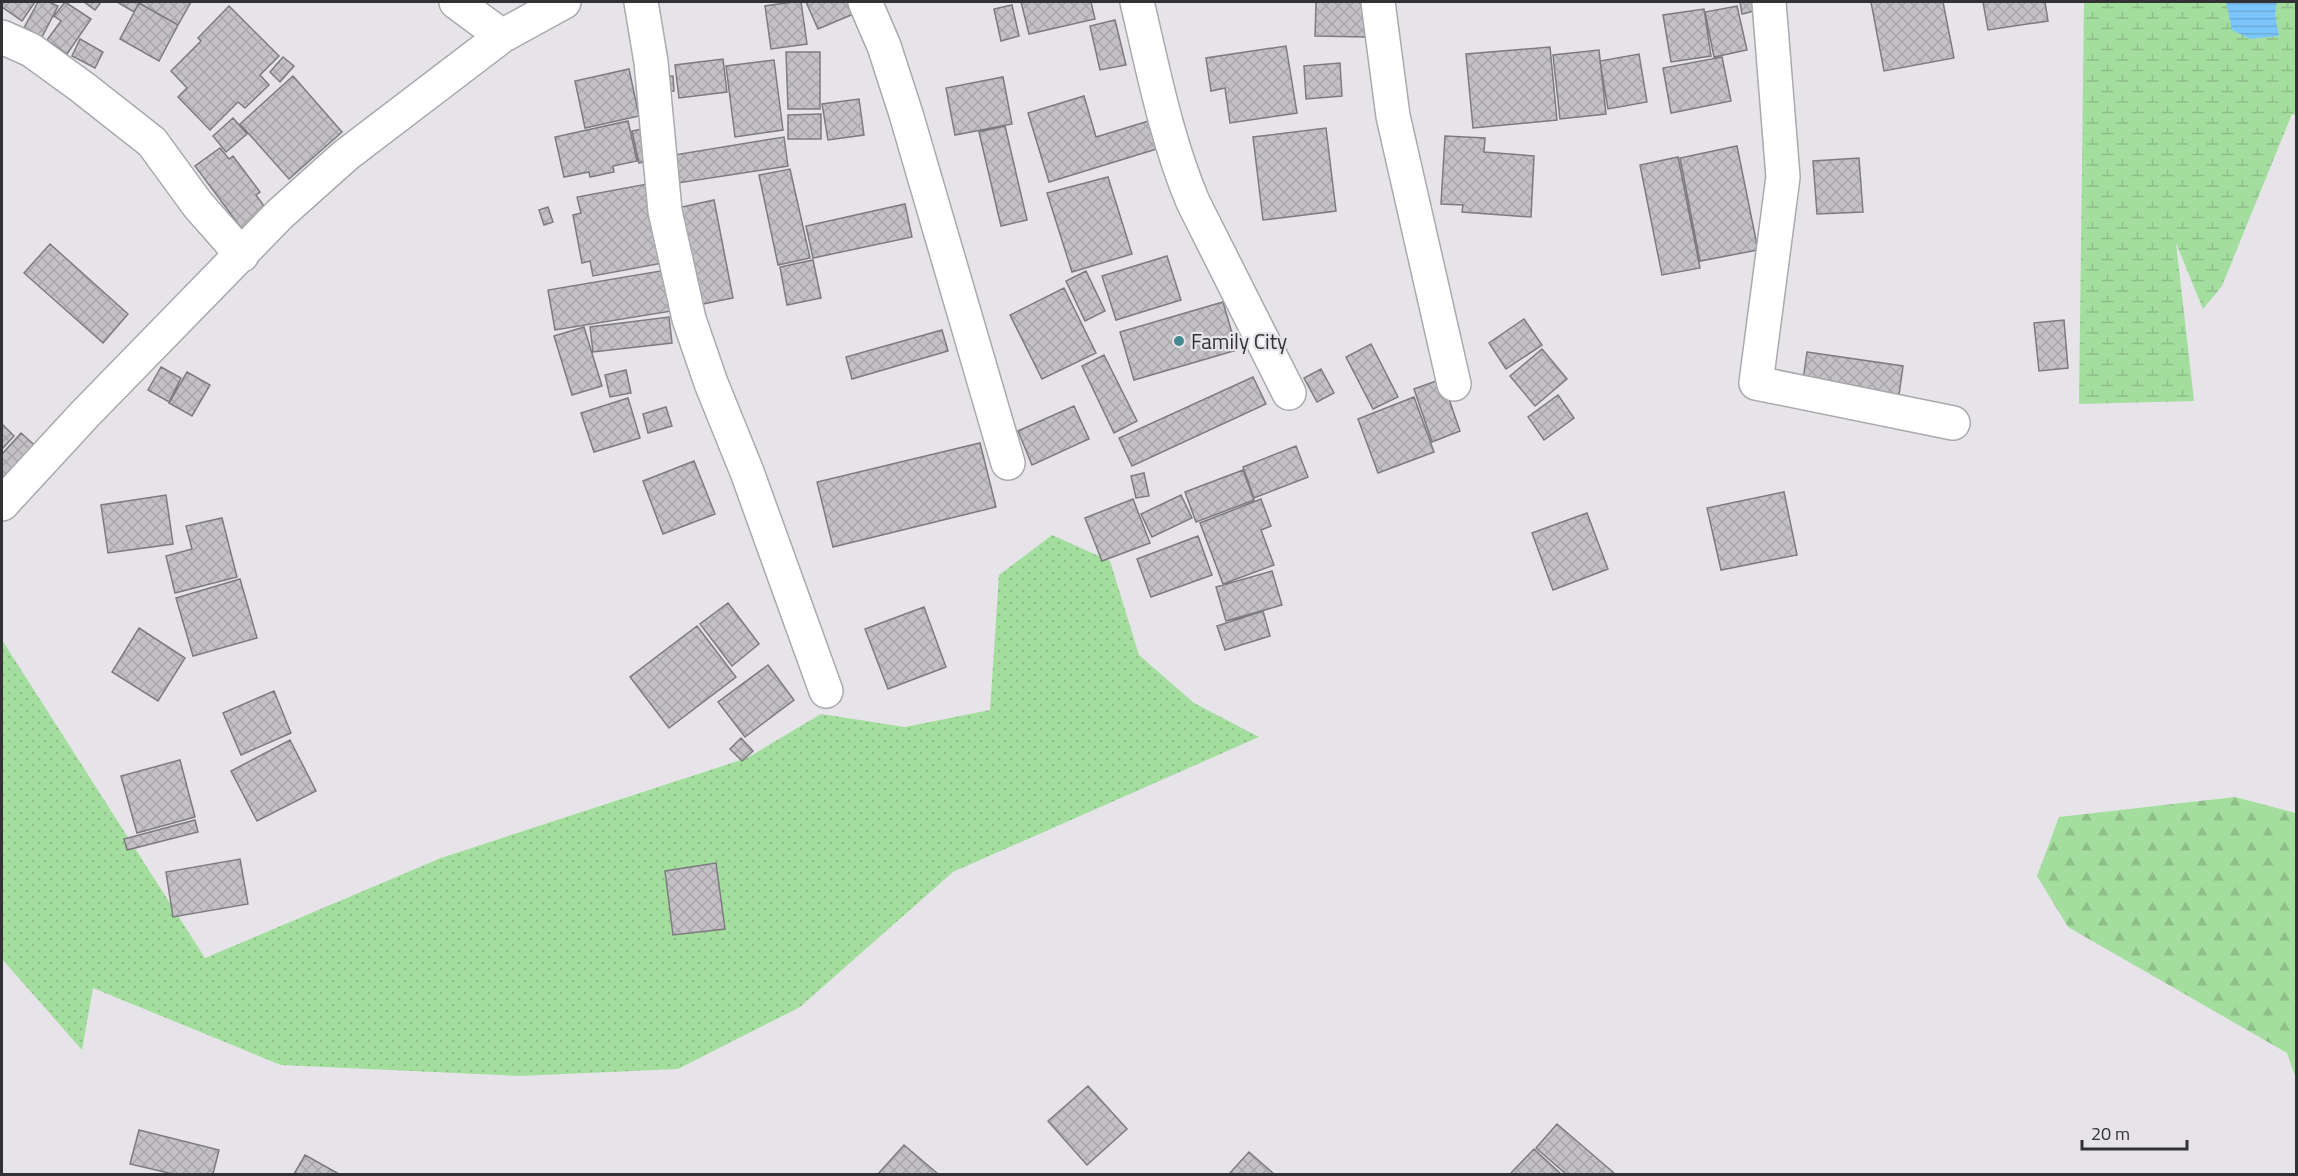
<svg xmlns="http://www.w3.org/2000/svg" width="2298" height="1176" viewBox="0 0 2298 1176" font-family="'Titillium Web',sans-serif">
  <defs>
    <pattern id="grass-dots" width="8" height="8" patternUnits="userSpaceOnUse" patternTransform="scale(1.5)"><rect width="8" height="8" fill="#a4de9e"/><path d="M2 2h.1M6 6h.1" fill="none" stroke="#8ebf89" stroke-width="1.8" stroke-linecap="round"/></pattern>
    <pattern id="forest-firs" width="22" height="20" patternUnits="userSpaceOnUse" patternTransform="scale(1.5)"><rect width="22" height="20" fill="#a4de9e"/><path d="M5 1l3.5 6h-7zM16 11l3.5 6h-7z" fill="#8ebf89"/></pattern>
    <pattern id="wetland-marsh" width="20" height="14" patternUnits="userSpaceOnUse" patternTransform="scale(1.5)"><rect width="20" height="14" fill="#a4de9e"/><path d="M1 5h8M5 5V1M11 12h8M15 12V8" fill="none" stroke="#8ebf89"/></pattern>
    <pattern id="water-rules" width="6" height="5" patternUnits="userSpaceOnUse" patternTransform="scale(1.5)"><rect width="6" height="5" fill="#7bc7fd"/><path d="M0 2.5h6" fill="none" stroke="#6babd9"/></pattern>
    <pattern id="building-cross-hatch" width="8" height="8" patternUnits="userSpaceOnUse" patternTransform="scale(1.5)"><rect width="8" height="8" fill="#c3c1c6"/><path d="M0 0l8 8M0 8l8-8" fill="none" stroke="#a8a6ab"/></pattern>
  </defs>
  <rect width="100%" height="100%" fill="#e6e4e9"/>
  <!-- grass -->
  <path fill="url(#grass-dots)" d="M1052,535L1110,561L1139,655L1194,703L1259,737L953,872L800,1007L678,1069L519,1076L281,1065L93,988L82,1050L2,959V640L205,958L441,858L747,758L821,714L905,727L990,710L999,575Z"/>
  <!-- forest -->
  <path fill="url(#forest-firs)" d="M2235,797L2296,813V1079L2287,1053L2068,927L2037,876L2059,817Z"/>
  <!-- wetland -->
  <path fill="url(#wetland-marsh)" d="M2084,2H2296V115L2292,114L2222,286L2203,309L2176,243L2194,401L2079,404Z"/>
  <!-- water -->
  <path fill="url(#water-rules)" d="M2226,2H2277L2275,15L2279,36L2250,39L2232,30Z"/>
  <!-- building -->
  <path fill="url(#building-cross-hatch)" stroke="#7d7b7f" stroke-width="1.5" d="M2,2H35L22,21L2,7Z
    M38,2H49L58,6L42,37L24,28Z
    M65,2L91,19L67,54L47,40L61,21L54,16Z
    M84,2H101L95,10Z
    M117,2H140L134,12Z
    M140,2H191L178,25L139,3Z
    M793,2H801L807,44L771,49L765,6Z
    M806,2H859L863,10L818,29Z
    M1021,2H1091L1095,19L1029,34Z
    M1316,2H1367V37L1315,36Z
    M1740,2H1761L1762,9L1742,14Z
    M1871,2H1943L1954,58L1884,71Z
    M1983,2H2045L2048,21L1988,30Z
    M139,3L178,25L159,61L120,39Z
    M1012,5L1019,36L1001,41L994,9Z
    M229,6L279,56L260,75L269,85L245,108L238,102L210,130L178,97L187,88L171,71L201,41L198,38Z
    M1737,6L1747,50L1714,57L1705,12Z
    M1704,9L1711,56L1671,62L1663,15Z
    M1115,20L1126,65L1100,70L1090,26Z
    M80,39L103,52L95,68L72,56Z
    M1286,46L1297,113L1230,123L1225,88L1211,91L1206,58Z
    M1550,47L1557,120L1473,128L1466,54Z
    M1599,50L1606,114L1560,119L1553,55Z
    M786,52H820V109H788Z
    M1639,54L1647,102L1608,109L1600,61Z
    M283,57L294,66L280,82L270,72Z
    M1722,57L1731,101L1671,113L1663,68Z
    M723,59L727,92L679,98L675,65Z
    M774,60L783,130L735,137L726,66Z
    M1340,63L1342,96L1306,99L1304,66Z
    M629,69L639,116L585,128L575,81Z
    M293,76L342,132L289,179L240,124Z
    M673,76L674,91L664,92L663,77Z
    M1003,77L1012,124L955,135L946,88Z
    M1084,96L1096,137L1152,120L1160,148L1049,182L1028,113Z
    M859,99L864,135L828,140L822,104Z
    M821,114V139H788V115Z
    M233,118L247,134L226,152L213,136Z
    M628,121L637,161L613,166L614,172L590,177L589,172L564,177L555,137Z
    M1005,126L1027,220L1001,226L979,132Z
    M647,128L654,159L639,163L632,131Z
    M1326,128L1336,211L1263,220L1253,137Z
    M1445,136L1485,138L1484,152L1534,156L1531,217L1462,212L1463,205L1441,204Z
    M784,137L788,166L678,183L674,155Z
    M1737,146L1758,250L1700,261L1680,158Z
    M220,148L229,159L233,156L260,192L256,195L267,210L242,229L195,166Z
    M1678,157L1700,268L1662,275L1640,165Z
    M1859,158L1863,212L1817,214L1813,161Z
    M790,169L810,258L778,265L759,175Z
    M1108,177L1132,254L1072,272L1047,193Z
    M647,184L663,263L593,276L590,261L582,263L573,215L581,213L577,197Z
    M714,200L733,298L693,306L673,209Z
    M905,204L912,237L813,258L806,226Z
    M548,207L553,222L544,225L539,210Z
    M50,244L128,314L103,343L24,273Z
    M1167,256L1181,300L1116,320L1102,276Z
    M813,260L821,298L787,305L780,267Z
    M672,269L678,310L555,330L548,290Z
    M1086,271L1105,311L1085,321L1066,281Z
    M1064,288L1096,353L1042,379L1010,315Z
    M1223,302L1237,350L1134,380L1120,332Z
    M669,317L672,343L593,352L590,327Z
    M1524,319L1542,345L1506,369L1489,343Z
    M2064,320L2068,368L2039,371L2034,323Z
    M584,327L602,386L572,395L554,336Z
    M942,330L948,351L852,379L846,357Z
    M1371,344L1398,397L1373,409L1346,357Z
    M1542,349L1567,379L1535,406L1510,376Z
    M1807,352L1903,366L1899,395L1803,380Z
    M1104,355L1137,421L1114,433L1082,366Z
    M161,367L181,378L169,402L148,390Z
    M1321,369L1334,393L1317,402L1304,378Z
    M626,370L631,393L610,397L605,375Z
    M187,372L210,385L192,416L169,403Z
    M1253,377L1266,404L1132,466L1119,438Z
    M1442,379L1460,431L1432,442L1414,389Z
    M1558,395L1574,418L1544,440L1528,417Z
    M1414,397L1434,452L1378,473L1358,419Z
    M628,398L640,438L594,452L581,413Z
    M1074,406L1089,439L1032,465L1018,431Z
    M666,407L672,426L648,433L643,414Z
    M2,424L14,436L2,449Z
    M21,433L41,451L2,487V454Z
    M980,443L996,507L833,547L817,482Z
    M1296,446L1308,477L1254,498L1243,467Z
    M694,461L715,514L663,534L643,481Z
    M1243,470L1254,500L1196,522L1185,492Z
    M1144,473L1149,496L1136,498L1131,476Z
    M1784,492L1797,555L1721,570L1707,508Z
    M166,495L173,544L108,553L101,505Z
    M1181,495L1192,518L1152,537L1141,514Z
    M1133,499L1150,543L1102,561L1085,518Z
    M1261,499L1271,526L1261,530L1274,565L1223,584L1200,523Z
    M1587,513L1608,569L1553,590L1532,533Z
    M222,518L237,577L175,593L166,556L192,549L186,526Z
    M1198,536L1212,575L1151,597L1137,559Z
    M1272,571L1282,605L1226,621L1216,587Z
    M240,579L257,638L193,656L176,598Z
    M728,603L759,644L732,666L700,624Z
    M924,607L946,667L888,689L865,629Z
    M1263,611L1270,636L1225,650L1217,626Z
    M697,626L736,677L669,728L630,677Z
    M139,628L185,658L158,701L112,672Z
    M768,665L794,700L745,737L718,702Z
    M274,691L291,733L241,755L223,713Z
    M741,738L753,751L742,761L730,749Z
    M290,740L316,791L257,821L231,771Z
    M180,760L195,817L137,833L121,776Z
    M195,820L198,832L127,850L124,839Z
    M240,859L248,904L173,917L166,872Z
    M716,863L725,929L673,935L665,871Z
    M1088,1086L1127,1129L1087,1165L1048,1121Z
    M1557,1124L1614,1173L1612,1174H1566L1536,1148Z
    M139,1130L219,1150L213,1174H173L130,1164Z
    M904,1145L938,1174H878Z
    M1534,1149L1561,1174H1510Z
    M1249,1152L1274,1174H1229Z
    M305,1155L339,1174H294Z"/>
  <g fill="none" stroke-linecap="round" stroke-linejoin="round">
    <!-- street casing -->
    <g stroke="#aba9ad" stroke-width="36">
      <path id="street" d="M456,2L502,36
        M641,2L651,62L665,211L689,319L711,383L747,472L826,691
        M865,2L884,46L906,114L1008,463
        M1137,2C1153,69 1166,138 1193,202L1289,393
        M1378,2L1393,116L1454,384
        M1769,2L1783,177L1756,383L1953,423
        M2,37L31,50L82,87L152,142L198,205L242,255
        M2,504L85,414L280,214L346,155L502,36L564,2"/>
    </g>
    <!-- street -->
    <use href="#street" stroke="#fff" stroke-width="33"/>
  </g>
  <!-- markers -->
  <circle fill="#428991" stroke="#e6e4e9" stroke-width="2" cx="1179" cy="341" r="6"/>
  <g text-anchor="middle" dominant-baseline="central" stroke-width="4.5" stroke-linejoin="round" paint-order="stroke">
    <!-- poi labels -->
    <g font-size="21" fill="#323133" stroke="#e6e4e9" text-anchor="start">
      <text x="1191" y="341">Family City</text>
    </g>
  </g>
  <!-- border -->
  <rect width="2298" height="1176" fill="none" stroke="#323133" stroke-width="6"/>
  <!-- scale -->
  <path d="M2082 1140v9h105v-9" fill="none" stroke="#323133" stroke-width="3"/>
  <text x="2091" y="1140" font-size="18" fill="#323133" stroke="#e6e4e9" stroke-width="4.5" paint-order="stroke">20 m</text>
</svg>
